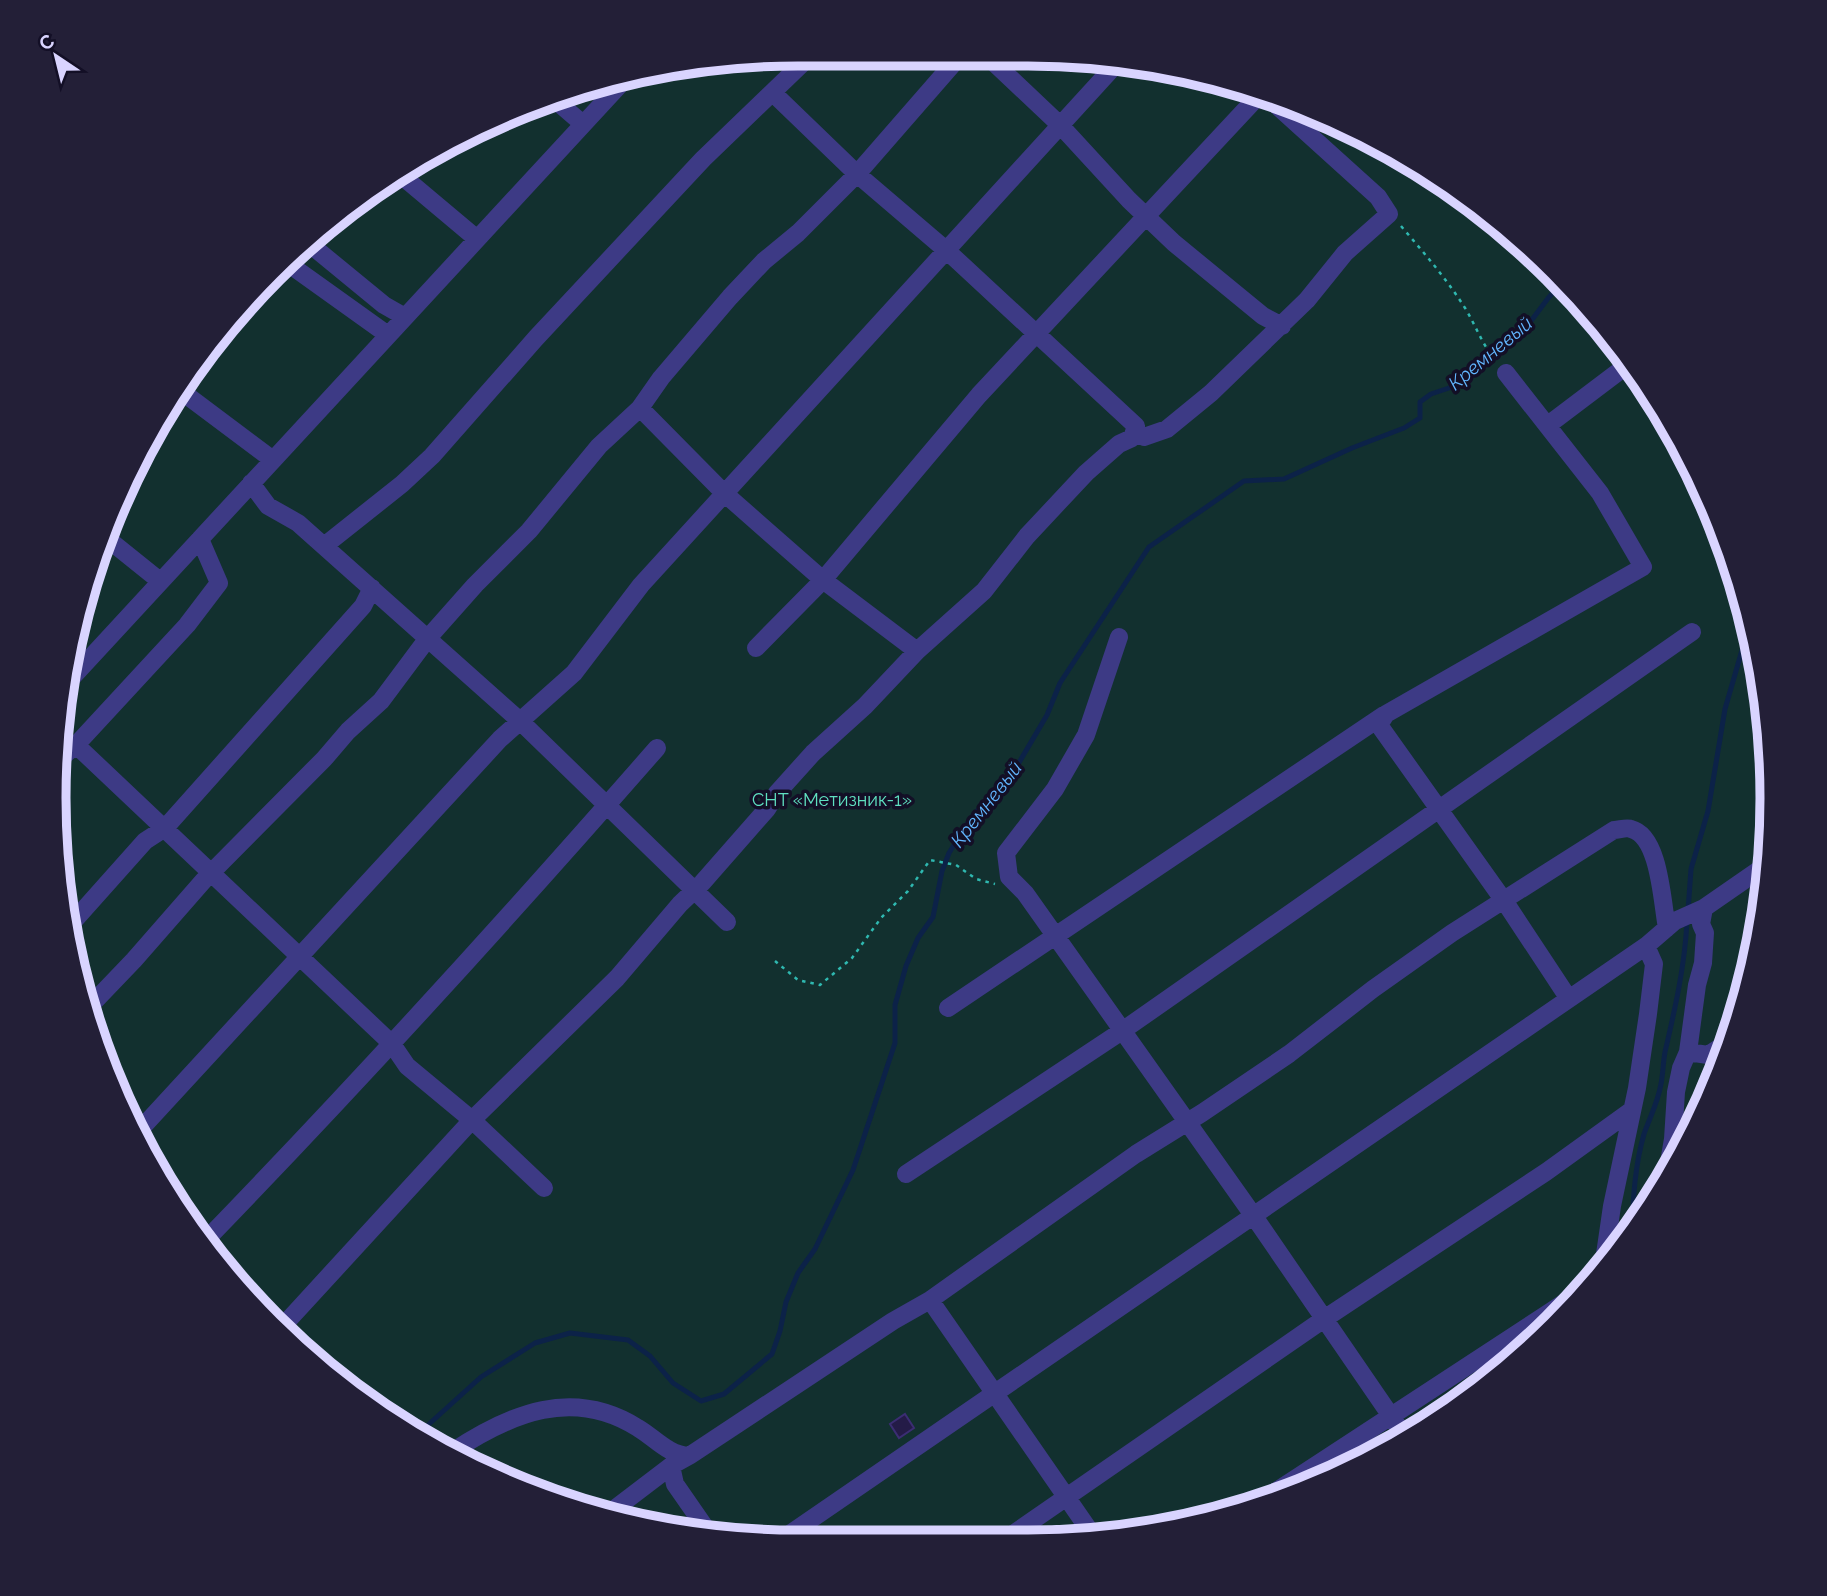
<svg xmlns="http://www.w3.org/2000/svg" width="1827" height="1596" viewBox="0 0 1827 1596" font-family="Raleway,sans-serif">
  <rect width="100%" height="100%" fill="#130f26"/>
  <!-- green -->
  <path fill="#12302f" d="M798,54L1126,61L1268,94L1401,154L1519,239L1619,345L1696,469L1733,559L1766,701L1771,847L1747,991L1696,1127L1619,1251L1519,1357L1401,1442L1268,1502L1078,1540L798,1542L653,1527L514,1485L384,1416L239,1289L154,1170L94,1037L56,846L68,653L111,513L208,346L308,239L469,131L606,79Z"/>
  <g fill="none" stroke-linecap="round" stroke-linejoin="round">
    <!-- stream -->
    <path stroke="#0c2248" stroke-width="5" d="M1688,911L1691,869L1708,811L1725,709L1749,626
      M1632,1230C1633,1198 1635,1165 1644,1134C1650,1117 1658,1102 1661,1084C1663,1074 1663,1063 1665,1052C1675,1009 1685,965 1687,921
      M418,1434L481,1377L535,1343L570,1333L628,1340L650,1356L673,1383L701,1401L724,1394L772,1354L780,1331L786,1302L798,1273L815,1249L853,1170L895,1043V1005L906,966L918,938L933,917L942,871L949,853L971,818L1017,766L1047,715L1060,683L1149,547L1244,481L1284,479L1352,448L1404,428L1420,418V402L1431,394L1455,386L1499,347L1528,325L1549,297L1562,284"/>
  </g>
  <!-- building -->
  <path fill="#241b47" stroke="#3b2d73" stroke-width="2" d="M905,1414L914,1428L899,1438L890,1424Z"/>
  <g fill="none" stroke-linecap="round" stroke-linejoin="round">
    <!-- path -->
    <path stroke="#2fb8b0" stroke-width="2.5" stroke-dasharray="3.5 5" stroke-linecap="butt" d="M1401,226C1424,253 1446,278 1465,308C1476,326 1482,344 1495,360
      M775,961L798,980L820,985L852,958L881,918L908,891L930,860L956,865L976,879L995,884"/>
    <!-- minor -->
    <path stroke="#3d3a85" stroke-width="18" d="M989,58L1060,125L1129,200L1174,243L1263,316L1282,326
      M554,99L583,124
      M402,176L477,239
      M306,241L384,305L405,317
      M286,262L388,335
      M1506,373L1600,493L1643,567L1386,714L1379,725L1507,905L1569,999
      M181,391L273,460
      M640,408L724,493L823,580L917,651
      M1548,425L1630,363
      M1144,437L1167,429L1211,393L1307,300L1345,253L1389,214L1378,197L1263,93
      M251,483L268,506L298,523L519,720L727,922
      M104,536L160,581
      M324,546L402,484L432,456L536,338L703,159L811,55
      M1119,637L1086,735L1055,789L1006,853L1009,877L1025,893L1253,1215L1406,1438
      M756,648L823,580L979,395L1262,92
      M67,683L627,77
      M1762,730L1768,738
      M76,745L392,1044L407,1066L472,1120L544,1188
      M62,757L76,745L187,625L219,583L200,539
      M71,924L145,841L165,828L363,606L372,588
      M88,1008L134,960L204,880L324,759L348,731L381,701L428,638L475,585L529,531L599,446L640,408L661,378L730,297L764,261L798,233L857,174L959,57
      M948,1008L1384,715
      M1688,1052L1708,1055L1728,1042
      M137,1133L500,739L574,673L641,585L1119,61
      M906,1174L1122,1031L1692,632
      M1667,1174L1673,1139L1676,1092L1681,1068L1688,1052L1697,985L1703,963L1705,933L1701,924L1704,908
      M205,1241C360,1081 510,916 657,748
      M1603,1268L1612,1206L1637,1088L1648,1014L1654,964L1646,946
      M930,1300L1136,1154L1202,1113L1289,1054L1373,989L1452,933L1614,830C1619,830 1627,827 1631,829C1660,836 1662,903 1667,928
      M282,1327L472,1120L617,978L680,904L702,883L767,809L777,793L813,753L865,706L917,651L984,591L1027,536L1086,473L1119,444L1132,438L1136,426L946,250L857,174L773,93
      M452,1452C511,1413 573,1387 638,1428C655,1438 668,1455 689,1456L893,1321L930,1300L1094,1537
      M671,1466L675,1484L709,1533
      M1255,1505L1579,1293
      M608,1514L671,1466L689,1456
      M781,1540L1646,946L1675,921L1704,908L1769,863
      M1003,1541L1324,1319L1546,1172L1632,1110"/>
  </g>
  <g text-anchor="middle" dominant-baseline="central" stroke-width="7" stroke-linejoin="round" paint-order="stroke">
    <!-- park labels -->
    <g font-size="18" fill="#5fe0c0" stroke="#130f26">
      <text x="832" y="799">СНТ «Метизник-1»</text>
    </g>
    <!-- water labels -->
    <g font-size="19" font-style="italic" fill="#62b6ff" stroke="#130f26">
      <text transform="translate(1490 353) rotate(-40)">Кремневый</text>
      <text transform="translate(986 804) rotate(-52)">Кремневый</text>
    </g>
  </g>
  <!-- crop -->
  <path d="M0 0H1827V1596H0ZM798 66H1028A732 732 0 0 1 1760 798V798A732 732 0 0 1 1028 1530H798A732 732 0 0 1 66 798V798A732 732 0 0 1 798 66Z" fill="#231f37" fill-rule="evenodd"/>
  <path fill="none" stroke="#d9d4ff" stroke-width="9" d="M798 66H1028A732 732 0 0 1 1760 798V798A732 732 0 0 1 1028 1530H798A732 732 0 0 1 66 798V798A732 732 0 0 1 798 66Z"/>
  <!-- north arrow -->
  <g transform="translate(56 56) rotate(325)" stroke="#130f26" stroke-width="5" paint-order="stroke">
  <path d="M0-5L12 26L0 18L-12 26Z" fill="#d9d4ff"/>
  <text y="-10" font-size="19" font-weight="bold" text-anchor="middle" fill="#d9d4ff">С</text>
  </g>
</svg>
